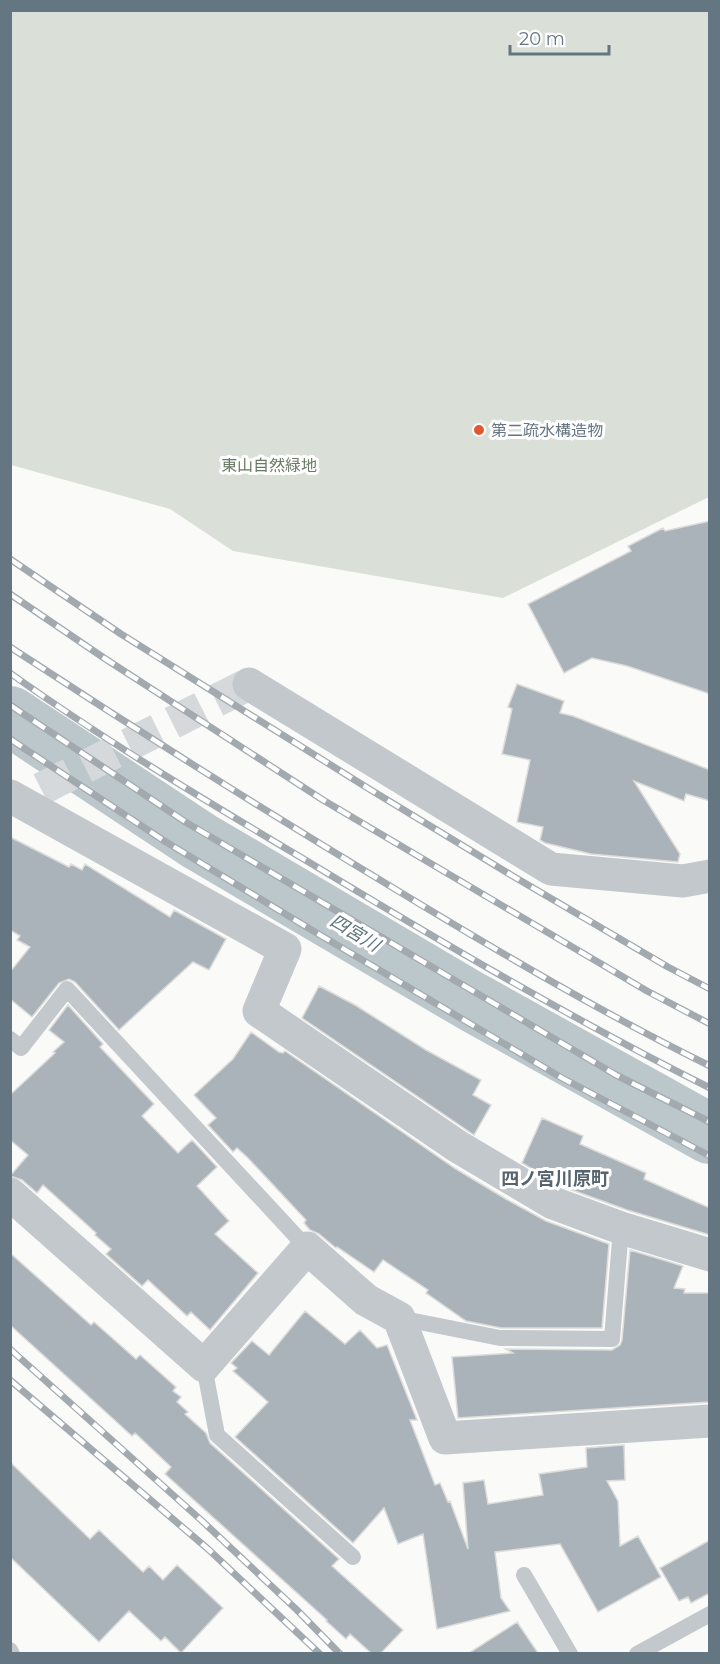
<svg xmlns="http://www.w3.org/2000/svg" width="720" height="1664" viewBox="0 0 720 1664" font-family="Montserrat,'Noto Sans JP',sans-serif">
  <rect width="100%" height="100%" fill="#fafaf8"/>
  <!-- green -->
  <path fill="#dadfd7" d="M10,11H709V497L503,598L233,551L170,509L11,465Z"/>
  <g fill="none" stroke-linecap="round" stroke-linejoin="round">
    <!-- river -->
    <path stroke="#bbc7cb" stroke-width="60" d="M10,716L199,841L471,1001L710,1134"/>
  </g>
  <!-- building -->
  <path fill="#aab3b9" stroke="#dcdcda" stroke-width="1.5" d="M710,521V694L627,666L592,658L564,673L528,604L631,551L628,546L663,528L665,531Z
    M517,684L564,701L560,713L573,716L710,770V801L686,794L684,801L634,781L680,854L678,862L591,854L545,843L540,840L543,827L517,822L530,760L502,754L512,709L508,707Z
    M10,837L69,867L71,864L82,870L85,864L170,917L174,910L226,939L209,970L193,962L119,1030L75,982L69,979L59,983L32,1017L10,999V972L30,947L17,940L20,936L10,930Z
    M319,986L355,1005L426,1050L481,1080L473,1095L491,1105L474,1135L302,1018Z
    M68,1005L103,1044L100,1047L154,1104L142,1116L178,1153L192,1140L217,1167L197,1186L229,1221L215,1234L258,1273L210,1330L191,1312L187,1316L148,1280L142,1286L106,1254L111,1249L95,1235L96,1233L43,1185L37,1193L22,1180L10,1176L28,1155L10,1140V1095L55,1053L53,1052L64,1042L49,1030Z
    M251,1032L279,1052L283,1053L285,1051L456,1169L506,1199L546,1221L609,1244L602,1328H501L466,1321L426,1293L428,1290L383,1260L374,1272L337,1247L336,1248L319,1234L310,1230L304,1223L306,1220L248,1158L237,1148L233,1152L208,1125L216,1118L194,1095L233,1059Z
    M542,1118L583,1136L580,1144L646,1173L644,1179L710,1208V1235L627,1210L561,1186L522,1163Z
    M630,1250L683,1266L674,1288L685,1289L684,1293H710V1402L458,1418L452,1357L513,1353L506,1349L612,1350L620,1345L622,1340Z
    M10,1253L91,1325L94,1322L136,1359L140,1355L176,1387L173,1391L181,1397L177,1402L188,1412L185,1414L206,1433L210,1443L339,1559L332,1566L403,1630L381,1653H371L350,1634L346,1639L326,1621L327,1620L165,1474L171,1467L135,1433L132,1436L10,1325Z
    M305,1311L345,1344L360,1330L377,1348L387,1345L417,1420H410L435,1485L440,1483L448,1502L450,1501L468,1549L463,1483L484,1480L488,1504L543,1495L539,1474L587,1467L586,1448L624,1445L625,1480L607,1481L618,1501L620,1546L638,1536L661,1577L598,1612L560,1544L495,1552L501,1598L510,1611L437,1629L423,1534L398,1544L384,1508L353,1543L235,1437L268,1402L233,1371L237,1368L231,1363L252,1341L269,1355Z
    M10,1462L90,1539L99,1530L143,1572L149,1566L163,1580L177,1565L223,1608L181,1653L165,1637L161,1641L129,1611L99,1642L10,1557Z
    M710,1540V1593L691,1603L688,1597L679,1601L660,1568Z
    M517,1622L538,1653H469Z"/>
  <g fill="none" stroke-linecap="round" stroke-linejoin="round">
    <!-- street-tunnel -->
    <path stroke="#d5d9db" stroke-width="33" stroke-dasharray="33 16" stroke-linecap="butt" d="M41,789L249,684"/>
    <!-- lane -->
    <path stroke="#c3c8cc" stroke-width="16" d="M10,1039L21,1048L67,989L307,1248
      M399,1318L500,1338L612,1339L621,1228
      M204,1366L217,1435L353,1557
      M524,1575L570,1654
      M10,1650L12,1654
      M637,1654L710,1614"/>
    <!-- street -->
    <path stroke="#c3c8cc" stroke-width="33" d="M249,684L551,869L683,881L710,876
      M10,796L285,949L259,1011L457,1146L553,1203L621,1228L710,1255
      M10,1194L204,1366L307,1248L366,1300L399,1318L445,1438L710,1421"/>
    <!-- rail casing -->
    <g stroke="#a2aab0" stroke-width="7">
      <path id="rail" d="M10,559L121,634L366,787L511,875L668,967L710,989
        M10,594L104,658L323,800L647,991L710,1024
        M10,647C135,729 262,809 390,886C494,949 600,1012 710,1066
        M10,673C104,740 203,799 302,858C436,939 570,1018 710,1088
        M10,705L187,823L616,1075L710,1122
        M10,739L166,842L320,935L562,1078L710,1156
        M10,1349L201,1520L297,1610L340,1654
        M10,1380L208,1549L320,1654"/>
    </g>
    <!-- rail -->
    <use href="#rail" stroke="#fff" stroke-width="4.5" stroke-dasharray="14" stroke-linecap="butt"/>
  </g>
  <!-- markers -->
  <circle fill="#e4572e" stroke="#fff" stroke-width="2" cx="479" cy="430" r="6"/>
  <g text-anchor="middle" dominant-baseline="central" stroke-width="6" stroke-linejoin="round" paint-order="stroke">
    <!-- poi labels -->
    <g font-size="16" fill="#657683" stroke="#fff" text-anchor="start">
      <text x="491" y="430">第二疏水構造物</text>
    </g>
    <!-- park labels -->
    <g font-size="16" fill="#687a64" stroke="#fff">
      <text x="269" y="465">東山自然緑地</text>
    </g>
    <!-- water labels -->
    <g font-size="18" font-style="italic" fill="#60757c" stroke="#fff">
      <text transform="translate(355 933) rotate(31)">四宮川</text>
    </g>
    <!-- neighbourhood labels -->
    <g font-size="18" font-weight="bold" fill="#57646e" stroke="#fff">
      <text x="555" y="1179">四ノ宮川原町</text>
    </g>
  </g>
  <!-- border -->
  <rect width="720" height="1664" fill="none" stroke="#657683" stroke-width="24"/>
  <!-- scale -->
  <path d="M510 45v9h99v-9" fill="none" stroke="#657683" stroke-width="3"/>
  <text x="519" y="45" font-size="18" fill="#657683" stroke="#ffffff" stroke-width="4.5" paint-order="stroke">20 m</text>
</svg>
